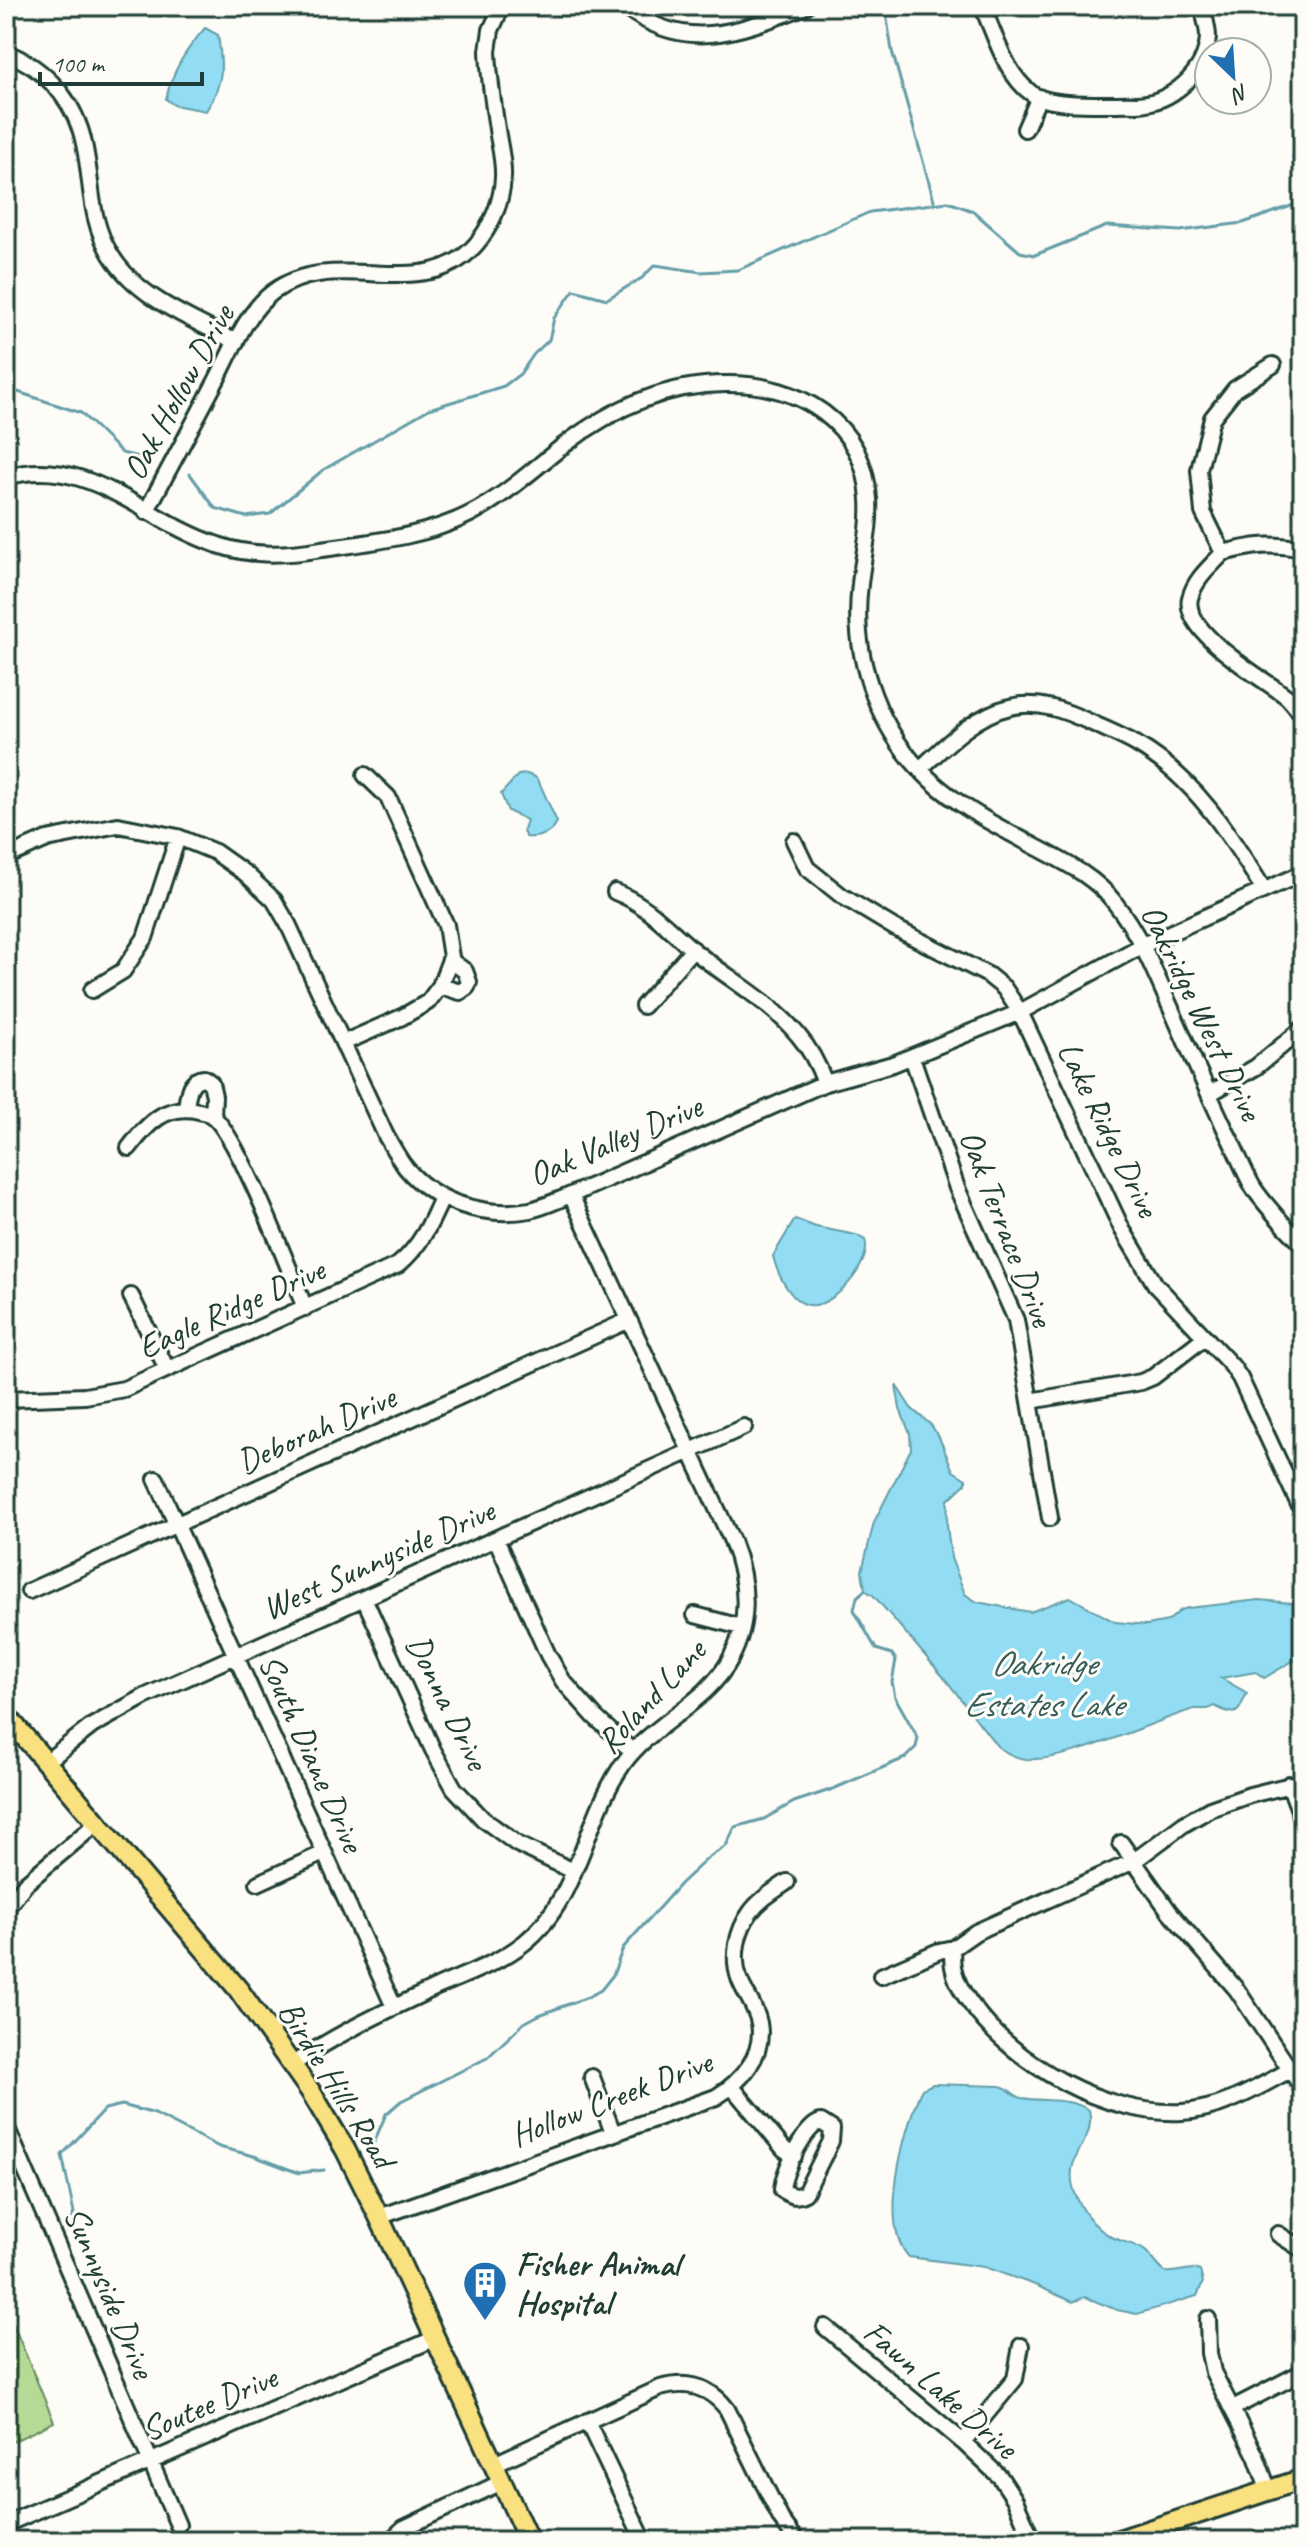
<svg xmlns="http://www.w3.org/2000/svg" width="1309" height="2547" viewBox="0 0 1309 2547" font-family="Caveat,sans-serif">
  <rect width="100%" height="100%" fill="#fdfcf7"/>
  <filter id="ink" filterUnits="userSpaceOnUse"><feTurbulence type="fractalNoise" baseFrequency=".0125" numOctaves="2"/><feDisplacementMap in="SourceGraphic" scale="16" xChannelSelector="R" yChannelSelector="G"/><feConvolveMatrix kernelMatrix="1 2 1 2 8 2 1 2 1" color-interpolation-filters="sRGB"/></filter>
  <g filter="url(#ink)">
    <!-- green -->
    <path fill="#b5da95" stroke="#6a8c64" stroke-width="2" d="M6,2307L54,2422L6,2445Z"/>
    <!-- water -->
    <path fill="#92ddf3" stroke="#649da7" stroke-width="2" d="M205,28L218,35C223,68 224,82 206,111L174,105L166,99C172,71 186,50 205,28Z
      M527,774L535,777L539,782L557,822C551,834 539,838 526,837L523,832L527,820L508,811L501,794L518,775Z
      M795,1219L816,1227L856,1235L865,1240C873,1263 833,1309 809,1305C790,1302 777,1273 773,1256Z
      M896,1385L911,1408L931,1425L939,1437L953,1471L966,1479V1483L948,1500L947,1525L951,1558L965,1594L977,1602L1030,1612L1070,1597L1115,1622L1147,1625L1168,1621L1181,1610L1188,1608L1259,1600L1303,1604V1658L1293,1661L1264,1678L1256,1672L1221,1678L1247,1693C1237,1714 1239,1718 1214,1706L1208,1709H1194C1150,1722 1070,1762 1026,1759C1015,1758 1006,1753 997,1746L946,1680L874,1596L865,1590L862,1571L874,1522L911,1449L910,1434L900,1409Z
      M933,2084L999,2086C1010,2087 1012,2096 1022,2098C1045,2102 1068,2097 1089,2110C1094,2133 1081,2143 1074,2162C1064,2188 1088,2224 1110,2236C1121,2242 1133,2243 1144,2250C1152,2256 1157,2266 1165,2272C1177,2274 1189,2266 1200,2271L1203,2282L1197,2296L1137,2314L1117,2310L1085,2297L1073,2302L1035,2285L984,2267L909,2257C878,2225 904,2132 919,2095L922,2089Z"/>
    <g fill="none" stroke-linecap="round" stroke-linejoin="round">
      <!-- stream -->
      <path stroke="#649da7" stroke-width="3" d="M885,6L892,51L935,204
        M1303,116L1293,158L1303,191
        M6,384L15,391L81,413L122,453L150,460
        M190,474L215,508L246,517L270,514L323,470L429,409L504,386L520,374L534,354L549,340L554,318L574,290L607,299L642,278L655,265L701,272L738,270L870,212L948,202L973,211L1020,252L1035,255L1107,226L1180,231L1243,223L1294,205L1303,196
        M372,2147L386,2114L401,2101L487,2058L524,2023L539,2015L588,1997L601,1990L613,1975L623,1948L681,1883L708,1858L726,1846L735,1827L764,1819L794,1802L833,1789L905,1758L916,1747L918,1738L895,1697L892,1682L896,1660L892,1654L876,1649L854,1610L857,1597L865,1590
        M71,2220L74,2213L62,2155L105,2109L122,2105L155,2114L219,2147L254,2156L299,2173L324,2170"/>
      <!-- minor casing -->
      <g stroke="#1f3d34" stroke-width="20">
        <path id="minor" d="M624,6C686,55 740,31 806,6
          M982,6C995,34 1005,74 1031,93C1050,108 1112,103 1137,104C1171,103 1206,73 1208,37C1208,27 1204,16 1202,6
          M6,53C24,59 39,70 52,83C105,137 76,199 111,255C138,299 193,319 236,342
          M1025,129L1039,97
          M6,477C89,453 144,521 218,545C252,557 287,555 322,549C371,542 425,537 470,514C505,496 532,470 563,446C612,408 666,383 729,384C799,384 864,422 869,499C871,528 863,555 860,584C855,623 860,660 874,696C906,779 964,809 1038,848C1066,863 1095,877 1115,903C1137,931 1151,963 1165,995C1186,1042 1206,1089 1228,1135C1237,1152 1243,1170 1253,1187C1266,1207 1286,1227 1303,1245
          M146,512C169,469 192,426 215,383C231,353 245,313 273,292C339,243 429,310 481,238C494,220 502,199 503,177C504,161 499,144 497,129C493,103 489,77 488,51L491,30L502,6
          M1223,553C1210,567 1195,579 1190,598C1182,633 1263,678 1287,697C1293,703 1298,710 1303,716
          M1223,553L1203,512L1199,470L1212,418L1235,389L1273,365
          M1223,553C1254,545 1271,543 1303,549
          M920,769C946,745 975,715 1010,707C1039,700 1066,711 1092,723C1107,730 1122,736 1136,744C1194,777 1230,835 1264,890
          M794,841L807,868L842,896L895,928L988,975L1004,988L1020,1012L1122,1229L1155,1284L1232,1366L1240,1378L1303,1513
          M6,857L47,839L118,825L178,837L215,852L246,874L274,900L288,924L386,1136C392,1146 398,1158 406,1168C435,1203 485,1218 530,1210C544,1207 558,1200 571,1195L825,1083L893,1064L1020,1012L1143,945L1303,873
          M615,892C647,904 667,928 693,950C727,978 770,1001 798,1035C811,1050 818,1064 825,1083
          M440,986L460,992L467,987L469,982L465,971L450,960
          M92,990L123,971L145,938L178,837
          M643,1006L693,949
          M343,1043L402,1017L428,1002L440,986L451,957L446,925L388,797L365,775
          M912,1057L957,1188L1016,1320L1050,1518
          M1209,1094L1256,1067L1301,1030
          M186,1108C188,1095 188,1079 204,1078L211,1083L214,1096L213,1116
          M129,1148C147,1124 166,1103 199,1111C202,1112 209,1113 211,1115C237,1132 290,1272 305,1308
          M131,1296L167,1369
          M6,1399L85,1396L124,1389L398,1265C420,1247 431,1223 442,1198
          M1030,1401L1141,1382L1153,1377L1204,1338
          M156,1479L394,2007
          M496,1539L548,1655L563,1681L595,1717L633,1752
          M29,1591L627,1321
          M364,1598L433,1750L454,1788L483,1819L517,1844L573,1871
          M695,1615L741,1627
          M46,1762L92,1726L144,1697L744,1427
          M1289,1784L1303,1821
          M1121,1843L1169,1911L1237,1990L1303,2089
          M258,1883L324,1853
          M6,1909L26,1883L97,1823
          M953,1948C949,1969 959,1988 971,2004C1014,2065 1106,2116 1182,2112C1221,2110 1257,2088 1290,2070
          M881,1976L939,1951L953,1948L976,1932L1134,1861L1184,1824L1210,1809L1250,1795L1303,1782
          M293,2064C338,2033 388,2010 437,1987C466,1974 499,1963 524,1943C579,1900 584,1820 623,1764C652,1723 707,1704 731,1658C751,1620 747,1579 732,1541L571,1195
          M592,2077L613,2133
          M732,2087L784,2149L794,2156
          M821,2122L832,2129L831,2141L805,2193C795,2198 791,2196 782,2190C783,2173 804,2126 821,2122Z
          M6,2126L178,2525
          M379,2217L716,2097C741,2082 765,2055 759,2023C756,2006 744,1993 739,1978C732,1957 737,1931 750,1913C759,1900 774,1891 787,1882
          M1278,2234L1303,2250
          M1208,2319L1209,2353L1213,2372L1256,2456L1268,2489
          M825,2327L963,2442L1000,2477L1015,2500L1033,2541
          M1233,2408L1303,2372
          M587,2421L644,2541
          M963,2442L1015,2379L1021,2346
          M494,2464L660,2388C688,2380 710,2387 727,2409L781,2519L797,2541
          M6,2524L436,2338
          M390,2541L404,2528L502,2482"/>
      </g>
      <!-- major casing -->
      <g stroke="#1f3d34" stroke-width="24">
        <path id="major" d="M6,1715L238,1989L311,2092L345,2149L379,2217L529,2541
          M1116,2541L1303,2479"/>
      </g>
      <!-- minor -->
      <use href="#minor" stroke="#fdfcf7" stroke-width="14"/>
      <!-- major -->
      <use href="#major" stroke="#fae180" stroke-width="18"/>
    </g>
  </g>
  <!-- icons -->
  <defs>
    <g id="building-pin" transform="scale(2.3)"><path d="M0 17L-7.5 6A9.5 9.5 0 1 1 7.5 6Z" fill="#1f6fb2" stroke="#fdfcf7"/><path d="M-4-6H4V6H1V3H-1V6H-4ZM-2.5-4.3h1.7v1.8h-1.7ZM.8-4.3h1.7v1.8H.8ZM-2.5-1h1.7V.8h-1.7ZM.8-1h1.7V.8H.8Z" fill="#fff"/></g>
  </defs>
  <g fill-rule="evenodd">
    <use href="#building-pin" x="485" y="2283"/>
  </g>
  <g text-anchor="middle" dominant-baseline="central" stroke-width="6" stroke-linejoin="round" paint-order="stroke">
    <!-- street labels -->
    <g font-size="34" fill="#1f3d34" stroke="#fdfcf7">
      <text transform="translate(178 392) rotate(-61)">Oak Hollow Drive</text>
      <text transform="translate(1202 1012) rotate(64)">Oakridge West Drive</text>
      <text transform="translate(1109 1129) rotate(64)">Lake Ridge Drive</text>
      <text transform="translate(615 1140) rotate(-23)">Oak Valley Drive</text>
      <text transform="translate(1007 1228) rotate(69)">Oak Terrace Drive</text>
      <text transform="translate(231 1308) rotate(-24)">Eagle Ridge Drive</text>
      <text transform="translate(316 1429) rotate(-24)">Deborah Drive</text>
      <text transform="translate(378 1559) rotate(-24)">West Sunnyside Drive</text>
      <text transform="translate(651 1696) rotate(-47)">Roland Lane</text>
      <text transform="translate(448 1702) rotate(64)">Donna Drive</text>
      <text transform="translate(312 1753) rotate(66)">South Diane Drive</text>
      <text transform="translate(337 2084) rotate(58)">Birdie Hills Road</text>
      <text transform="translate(611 2098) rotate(-21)">Hollow Creek Drive</text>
      <text transform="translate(110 2292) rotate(67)">Sunnyside Drive</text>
      <text transform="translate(941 2389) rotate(41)">Fawn Lake Drive</text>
      <text transform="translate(209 2403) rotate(-23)">Soutee Drive</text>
    </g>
    <!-- poi labels -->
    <g font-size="34" font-weight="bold" fill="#1f3d34" stroke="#fdfcf7" text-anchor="start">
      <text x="516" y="2263">Fisher Animal<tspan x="516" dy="39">Hospital</tspan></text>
    </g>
    <!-- water labels -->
    <g font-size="36" font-style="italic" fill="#365d5a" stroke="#fdfcf7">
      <text x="1043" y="1663">Oakridge<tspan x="1043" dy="41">Estates Lake</tspan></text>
    </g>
  </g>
  <!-- margin -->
  <rect width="1309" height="2547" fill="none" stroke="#fdfcf7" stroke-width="32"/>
  <rect x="16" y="16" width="1277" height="2515" fill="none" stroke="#1f3d34" stroke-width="3" filter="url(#ink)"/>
  <!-- north arrow -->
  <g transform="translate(1233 76) rotate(155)"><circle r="38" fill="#fdfcf7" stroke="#a4b0a9" stroke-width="2"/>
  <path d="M0-6L14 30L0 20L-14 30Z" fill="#1f6fb2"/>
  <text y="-12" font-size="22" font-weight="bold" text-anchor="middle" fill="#1f3d34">N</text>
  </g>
  <!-- scale -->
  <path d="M40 72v12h162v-12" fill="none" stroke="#1f3d34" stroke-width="4"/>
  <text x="52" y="72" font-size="24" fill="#1f3d34" stroke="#fdfcf7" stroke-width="6" paint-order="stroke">100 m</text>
</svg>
